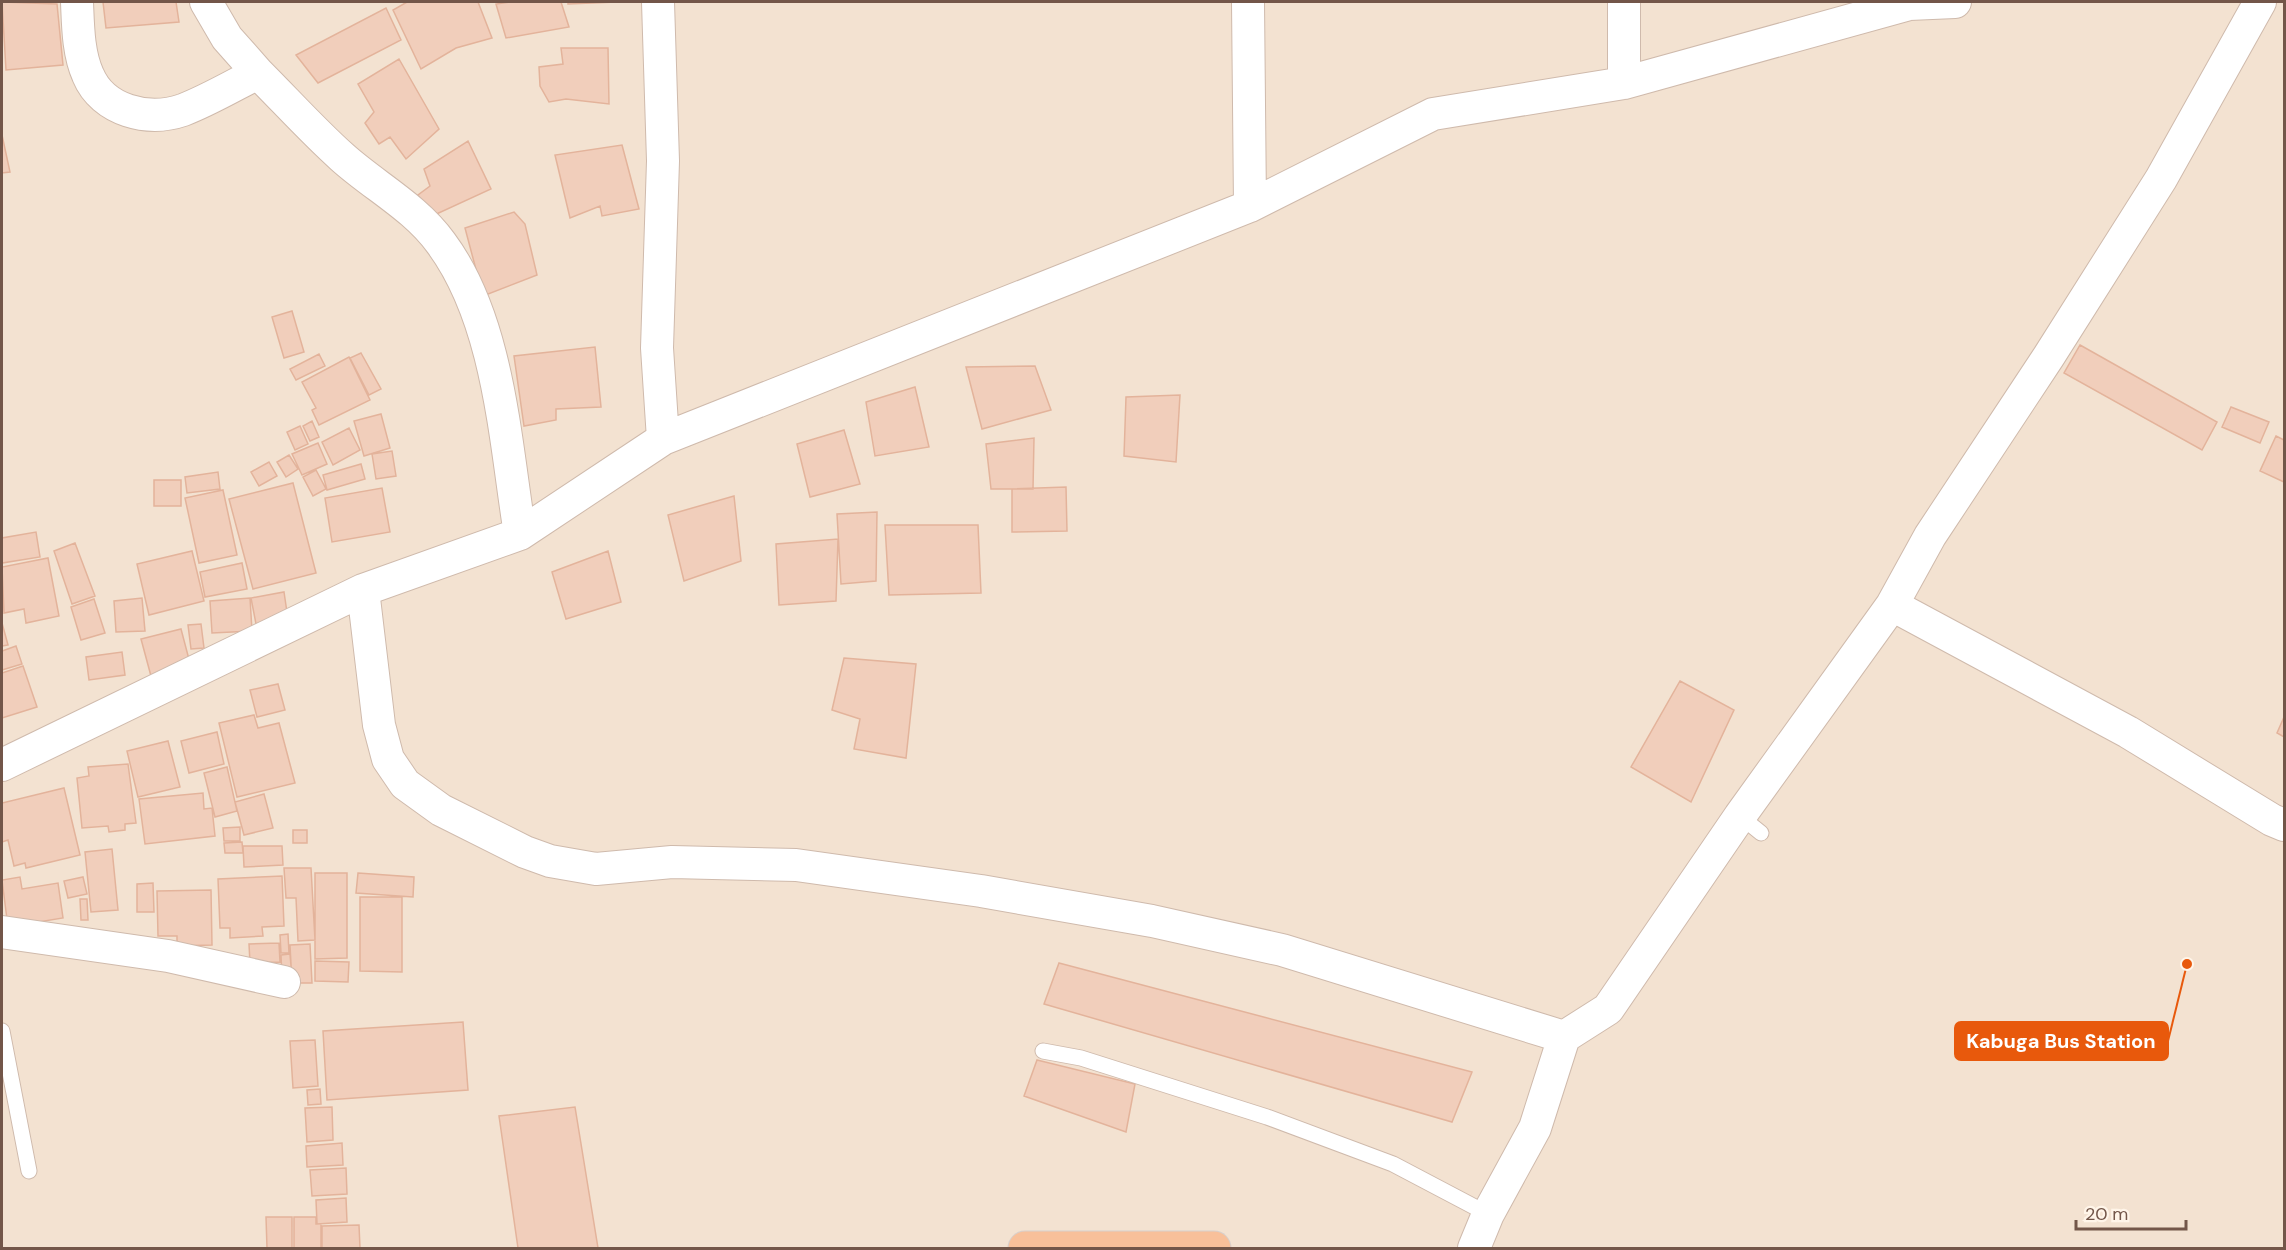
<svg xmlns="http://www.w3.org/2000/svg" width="2286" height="1250" viewBox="0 0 2286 1250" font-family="'DM Sans',sans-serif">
  <rect width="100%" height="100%" fill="#fcf1e3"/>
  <!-- residential -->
  <path fill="#f3e2d1" d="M2,2H2284V1248H2Z"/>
  <!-- building -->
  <path fill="#f1cebb" stroke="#e3b39b" stroke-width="1.5" d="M2,2L57,4L63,65L6,70Z
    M103,2H176L179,22L106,28Z
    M407,2H478L492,38L456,48L421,69L393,10Z
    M510,2H561L569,27L506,38L496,4Z
    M568,2H617L568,4Z
    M386,8L401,40L318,83L296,55Z
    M561,48H608L609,104L566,99L549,102L540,86L539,67L563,64Z
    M399,59L439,129L406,159L390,137L379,144L365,123L374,112L358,84Z
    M2,135L10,172L2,173Z
    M468,141L491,189L430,217L418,195L430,186L424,169Z
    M622,145L639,209L602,216L600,206L570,218L555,155Z
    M514,212L525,224L537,275L483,296L465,228Z
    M292,311L304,352L284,358L272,317Z
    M2080,345L2217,422L2202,450L2064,373Z
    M595,347L601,407L556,409V420L524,426L514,356Z
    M361,353L381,389L369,395L350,358Z
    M319,354L325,366L296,380L290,369Z
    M349,357L370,400L319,425L312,410L316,408L302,382Z
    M1035,366L1051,410L982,429L966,367Z
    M915,387L929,447L875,456L866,402Z
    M1180,395L1176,462L1124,456L1126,397Z
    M2231,407L2269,422L2260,443L2222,427Z
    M381,414L390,448L364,456L354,421Z
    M312,421L319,437L310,441L303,426Z
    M300,426L308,444L295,450L287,432Z
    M349,428L360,450L333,465L322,442Z
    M844,430L860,484L810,497L797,444Z
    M2276,436L2284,440V482L2260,471Z
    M1034,438L1033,489H991L986,444Z
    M318,443L327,464L302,475L292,454Z
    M392,451L396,476L376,479L372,454Z
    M289,455L298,469L286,477L277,462Z
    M269,462L277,476L259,486L251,472Z
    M361,464L365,479L327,490L323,475Z
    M316,470L326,489L313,496L303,477Z
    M218,472L220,489L187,493L185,477Z
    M154,480H181V506H154Z
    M293,483L316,573L253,589L229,499Z
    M1066,487L1067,531L1012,532V489Z
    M382,488L390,532L332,542L325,498Z
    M223,490L237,555L199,563L185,498Z
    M734,496L741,561L684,581L668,515Z
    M877,512L876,581L841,584L837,514Z
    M885,525H978L981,593L889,595Z
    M36,532L40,557L2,563V538Z
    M838,539L836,601L779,605L776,544Z
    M75,543L95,596L72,604L54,551Z
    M192,551L204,601L149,615L137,564Z
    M608,551L621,602L566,619L552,572Z
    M48,558L59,616L26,623L24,609L4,613L2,567Z
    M242,563L247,589L205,597L200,572Z
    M284,592L288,619L256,624L251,598Z
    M142,598L145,631L116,632L114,601Z
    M250,598L252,631L212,633L210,601Z
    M94,599L105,633L81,640L71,607Z
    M2,623L8,645L2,646Z
    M201,624L204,648L191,649L188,625Z
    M181,629L191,667L151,676L141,639Z
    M16,646L22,664L2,670V651Z
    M122,652L125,675L89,680L86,657Z
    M844,658L916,664L906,758L854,749L860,719L832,710Z
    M23,666L37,707L2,718V673Z
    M1680,681L1734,710L1691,802L1631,767Z
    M278,684L285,710L257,717L250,690Z
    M254,715L258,728L279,723L295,783L237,797L219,723Z
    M2284,717V737L2277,733Z
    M217,732L224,764L189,773L181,741Z
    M168,741L180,787L138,797L127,751Z
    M128,764L136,823L125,824V830L109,832L108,826L82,828L77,778L89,776L88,767Z
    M227,767L237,811L215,817L204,773Z
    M64,788L80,855L26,868L25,863L14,866L8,840L2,842V803Z
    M203,793L204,809L212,808L215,836L145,844L139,799Z
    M264,794L273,828L244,835L235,802Z
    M240,827V841H224L223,828Z
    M293,830H307V843H293Z
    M242,842L243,853H225L224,843Z
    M243,846H282L283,865L244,867Z
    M112,849L118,910L91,912L85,852Z
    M284,868H311L315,940L298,941L296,898H286Z
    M315,873H347V958L315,959Z
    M358,873L414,877L413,897L356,893Z
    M282,876L284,926L262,927L263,936L230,938V928H220L218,879Z
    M20,877L22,889L58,883L63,918L8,927L2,880Z
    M83,877L87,894L68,898L64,881Z
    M153,883L154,912H137V884Z
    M211,890L212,945L177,946V936H158L157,891Z
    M360,897H402V972L360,971Z
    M80,899H87L88,920H81Z
    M288,934L289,953H281L280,935Z
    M279,943L280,962L250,963L249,944Z
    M310,944L312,983H292L290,945Z
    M290,954L292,978H282L281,955Z
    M315,961L349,962L348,982L315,981Z
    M1059,963L1472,1072L1452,1122L1044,1004Z
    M463,1022L468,1090L327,1100L323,1031Z
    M315,1040L318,1086L293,1088L290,1041Z
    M1037,1060L1135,1084L1126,1132L1024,1096Z
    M320,1089L321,1104L308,1105L307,1090Z
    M332,1107L333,1140L307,1142L305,1108Z
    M575,1107L598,1248H518L499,1116Z
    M342,1143L343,1165L307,1167L306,1146Z
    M346,1168L347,1194L312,1196L310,1170Z
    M346,1198L347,1222L317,1224L316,1200Z
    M266,1217H292V1248H267Z
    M294,1217H316V1224H321V1248H294Z
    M359,1225L360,1248H322V1226Z"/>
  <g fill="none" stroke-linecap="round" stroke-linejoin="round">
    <!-- service casing -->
    <g stroke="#cfbaac" stroke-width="17">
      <path id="service" d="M1740,816L1761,833
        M2,1031L29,1171
        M1043,1051L1081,1058L1267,1117L1393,1164L1488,1214"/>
    </g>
    <!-- minor casing -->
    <g stroke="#cfbaac" stroke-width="34">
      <path id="minor" d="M77,2C78,25 78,53 88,75C103,111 148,122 183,110C209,100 234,85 258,73C286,101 313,131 342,157C374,186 415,207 441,243C499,321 505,441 520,534
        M206,2L227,38L258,73
        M658,2L663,161L657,348L663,439
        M1248,2L1250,206
        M1624,2V83
        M363,590L379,725L388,759L405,784L441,810L525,852L550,861L596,869L672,862L796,865L981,891L1152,921L1282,950L1564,1037
        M1892,605L2128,732L2272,820L2284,825
        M2,765L363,590L520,534L663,439L1250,206L1433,114L1624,83L1909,4L1955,2
        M2,932L168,956L284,982
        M1474,1248L1488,1214L1535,1128L1564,1037L1608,1009L1740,816L1892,605L1930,536L2049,356L2161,179L2260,2"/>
    </g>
    <!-- trunk casing -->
    <g stroke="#d8d0cc" stroke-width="35">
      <path id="trunk" d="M1025,1248H1214"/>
    </g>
    <!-- service -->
    <use href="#service" stroke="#fff" stroke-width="15"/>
    <!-- minor -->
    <use href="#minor" stroke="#fff" stroke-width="32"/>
    <!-- trunk -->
    <use href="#trunk" stroke="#f8c09a" stroke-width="33"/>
  </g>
  <!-- callouts -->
  <path fill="none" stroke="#e8590c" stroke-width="2" d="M2187 964L2168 1041"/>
  <circle fill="#e8590c" stroke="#fff5e9" stroke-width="2" cx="2187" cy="964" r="6"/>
  <rect fill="#e8590c" stroke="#e8590c" stroke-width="2" x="1955" y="1022" width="213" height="38" rx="6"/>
  <g font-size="20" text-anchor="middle" font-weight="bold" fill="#fff">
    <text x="2061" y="1048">Kabuga Bus Station</text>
  </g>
  <!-- border -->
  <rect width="2286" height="1250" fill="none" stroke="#735649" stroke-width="6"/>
  <!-- scale -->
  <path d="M2076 1220v9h110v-9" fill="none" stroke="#735649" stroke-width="3"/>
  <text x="2085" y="1220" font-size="18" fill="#735649" stroke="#fff5e9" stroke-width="4.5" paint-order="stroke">20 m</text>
</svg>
